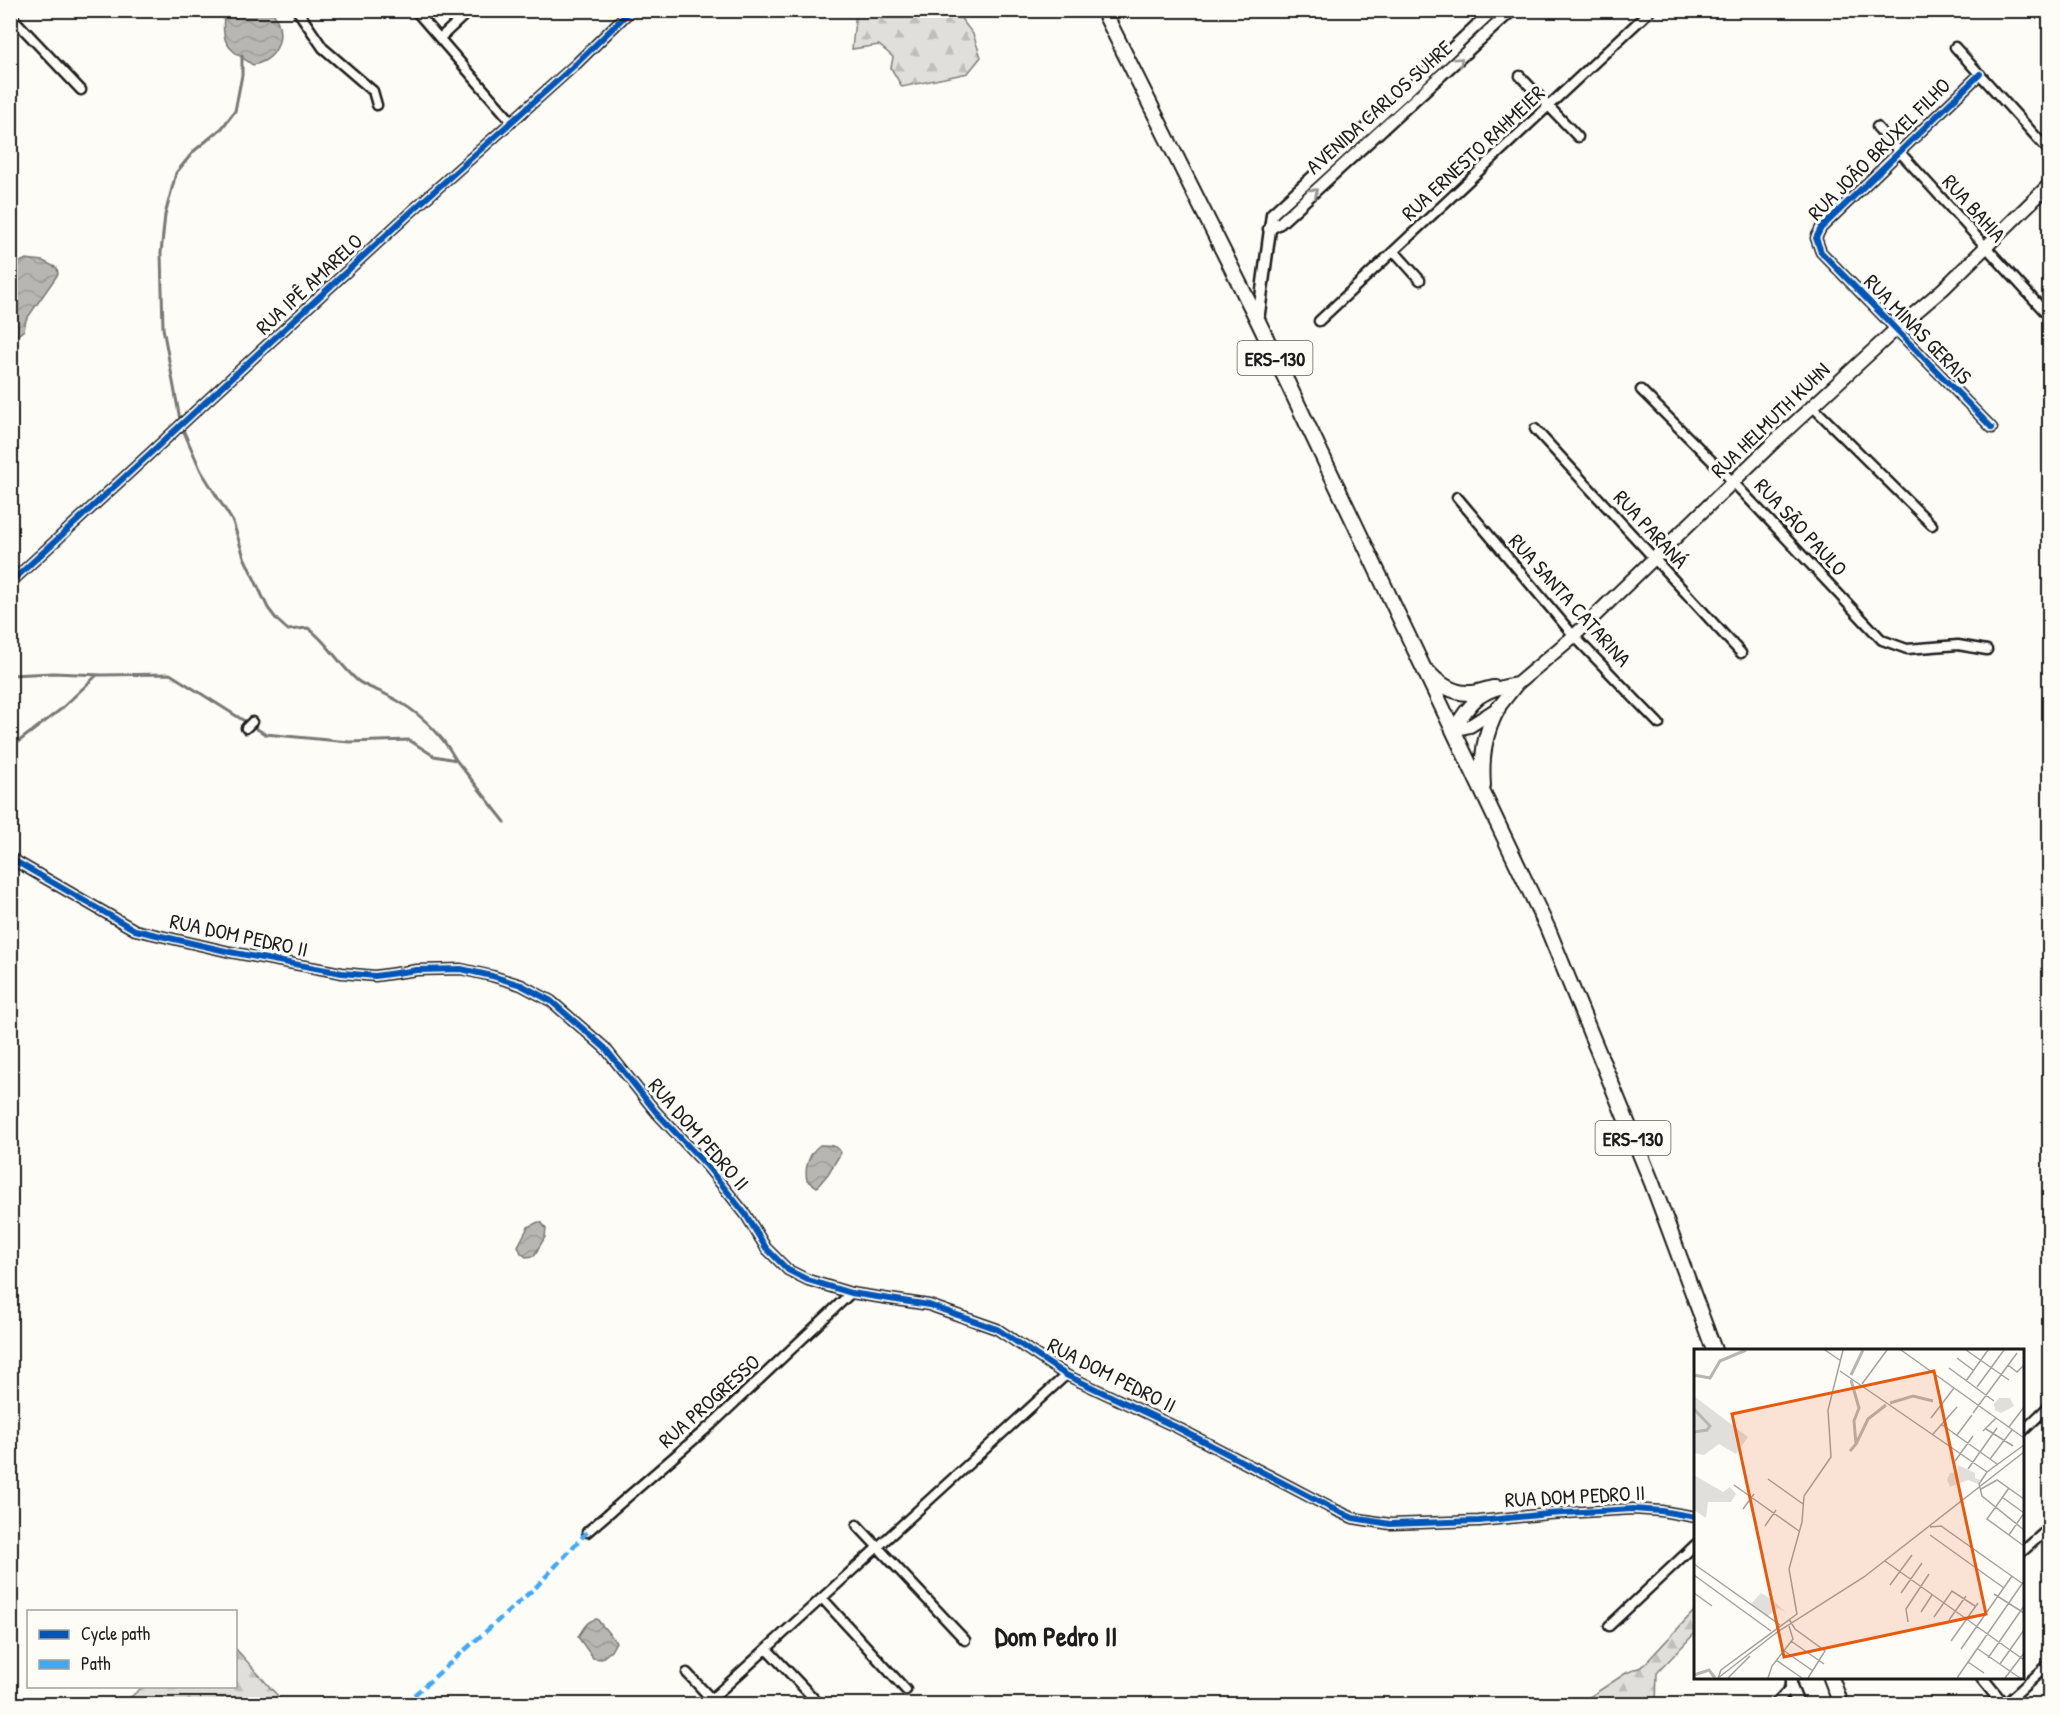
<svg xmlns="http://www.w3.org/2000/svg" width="2060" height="1715" viewBox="0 0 2060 1715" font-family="'Patrick Hand',sans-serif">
  <defs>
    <pattern id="forest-firs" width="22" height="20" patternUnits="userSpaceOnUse" patternTransform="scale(1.5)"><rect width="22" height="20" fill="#e0dfdb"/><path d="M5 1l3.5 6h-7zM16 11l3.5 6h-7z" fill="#c0bfbb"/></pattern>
    <pattern id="water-waves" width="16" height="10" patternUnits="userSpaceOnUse" patternTransform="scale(1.5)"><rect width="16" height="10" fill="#b7b6b2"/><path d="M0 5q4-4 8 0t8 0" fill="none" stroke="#9d9c98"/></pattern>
  </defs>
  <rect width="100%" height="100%" fill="#fdfcf7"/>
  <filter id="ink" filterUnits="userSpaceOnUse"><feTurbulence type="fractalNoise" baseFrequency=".0167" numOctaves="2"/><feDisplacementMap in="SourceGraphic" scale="12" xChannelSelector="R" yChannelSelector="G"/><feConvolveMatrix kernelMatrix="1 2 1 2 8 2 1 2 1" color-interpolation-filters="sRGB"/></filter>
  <g filter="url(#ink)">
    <!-- forest -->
    <path fill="url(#forest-firs)" stroke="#7e7e7c" stroke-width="1.5" d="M856,11H957L956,12L973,34L981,57L968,73L902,87L891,68L893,57L879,45L852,49Z
      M1695,1610V1633L1657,1673L1656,1704H1579L1626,1673L1642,1667Z
      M236,1649L285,1704H123L142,1687L236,1686Z"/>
    <!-- water -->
    <path fill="url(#water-waves)" stroke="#797876" stroke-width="1.5" d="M224,11H272C287,33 280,59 253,65C225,46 222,46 224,11Z
      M26,259L43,261L57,268L58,274L26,320L24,330L14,338L11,335V274L18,263Z
      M820,1145C828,1145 838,1145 841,1153L828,1174L817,1187L807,1180C804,1168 809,1153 820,1145Z
      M538,1222L542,1223L546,1229L545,1237L534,1256L526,1257L521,1253L518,1246L528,1227Z
      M597,1619L616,1642L611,1651L601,1659L593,1658L578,1637C583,1629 587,1620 597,1619Z"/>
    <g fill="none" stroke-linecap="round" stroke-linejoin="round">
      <!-- stream -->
      <path stroke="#797876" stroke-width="3" d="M242,55V75L235,111L222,128L194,151L176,173L165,215L161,253L163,328L181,425L201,471L233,522L244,557L268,608L277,620L288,630L308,628C328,642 339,665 358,681C366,687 378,690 387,695C417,710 440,731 456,760
        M10,675L53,673L102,675L170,674L265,734L349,742L409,740L434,756L456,760L505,822
        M10,748L60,710L97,675"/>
      <!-- minor casing -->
      <g stroke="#1c1c1c" stroke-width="13">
        <path id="minor" d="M297,10L323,48L373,91L377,105
          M415,10L512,122
          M10,15L81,90
          M440,38L470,10
          M1955,47L2050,152
          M1980,74L1821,228L1816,238L1821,252L1992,428
          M1520,76L1578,137
          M1877,127L2045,312
          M1394,251L1420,280
          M1319,321L1651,10
          M1641,390L1733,482L1882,640L1907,649L1958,645L1987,650
          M1812,406L1932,525
          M1535,429L1741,653
          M1457,497L1574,636L1659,724
          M10,583L412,211L576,64L631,10
          M246,728L252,722
          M10,858L135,930L230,952L342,973L375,976L417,970L461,969L492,976L521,985L551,1001L605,1048L656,1112L707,1166L746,1215L766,1248L788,1270L808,1280L851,1293L929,1305L997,1329L1066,1375L1180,1429L1329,1507L1353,1518L1390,1524L1479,1521L1548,1514L1633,1509L1661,1511L1696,1517
          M2022,1432L2050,1405
          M857,1525L965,1640
          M587,1532L712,1424L851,1293
          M2022,1552L2050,1527
          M822,1598L906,1690
          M1609,1626L1696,1544
          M767,1649L819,1704
          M687,1673L716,1704
          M706,1704L1066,1375
          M1775,1704L1791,1687L1790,1685
          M2005,1704L2050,1663"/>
      </g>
      <!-- tertiary casing -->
      <g stroke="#1c1c1c" stroke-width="15">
        <path id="tertiary" d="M1269,229L1280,223L1512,10
          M1258,321L1272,214L1406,92L1493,10
          M1791,1678V1687L1798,1704
          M1982,1678L2003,1704"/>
      </g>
      <!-- secondary casing -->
      <g stroke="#1c1c1c" stroke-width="16">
        <path id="secondary" d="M10,14L14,10
          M1453,730L1470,726L1498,708L1517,684L1574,636L1775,441L1895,330L1943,289L2050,184
          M1453,730C1473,699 1480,690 1517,684"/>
      </g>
      <!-- primary casing -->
      <g stroke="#1c1c1c" stroke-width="18">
        <path id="primary" d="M1103,10L1258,321L1547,927L1652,1183L1714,1350
          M1428,672C1438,684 1455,694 1470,693C1478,693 1486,689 1494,688
          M1483,786C1481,757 1484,734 1498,708
          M1831,1678L1841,1704"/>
      </g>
      <!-- minor -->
      <use href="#minor" stroke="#fdfcf7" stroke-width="8"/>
      <!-- tertiary -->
      <use href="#tertiary" stroke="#fdfcf7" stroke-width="10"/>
      <!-- secondary -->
      <use href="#secondary" stroke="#fdfcf7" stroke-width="12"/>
      <!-- primary -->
      <use href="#primary" stroke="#fdfcf7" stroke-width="14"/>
      <!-- quiet -->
      <path stroke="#3fa9f5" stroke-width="4.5" stroke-dasharray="9 4.5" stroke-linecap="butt" d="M404,1704L537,1586L587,1532"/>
      <!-- cycleway casing -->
      <g stroke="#fdfcf7" stroke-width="10">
        <path id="cycleway" d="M1980,74L1821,228L1816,238L1821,252L1992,428
          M10,583L412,211L576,64L631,10
          M10,858L135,930L230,952L342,973L375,976L417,970L461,969L492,976L521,985L551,1001L605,1048L656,1112L707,1166L746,1215L766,1248L788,1270L808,1280L851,1293L929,1305L997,1329L1066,1375L1180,1429L1329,1507L1353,1518L1390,1524L1479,1521L1548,1514L1633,1509L1661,1511L1696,1517"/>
      </g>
      <!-- cycleway -->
      <use href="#cycleway" stroke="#0057b8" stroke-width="6"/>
    </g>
    <!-- one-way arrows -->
    <defs><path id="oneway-chevron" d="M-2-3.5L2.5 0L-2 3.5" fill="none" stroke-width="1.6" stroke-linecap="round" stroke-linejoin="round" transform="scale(1.5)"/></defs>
    <g stroke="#989794">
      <use href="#oneway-chevron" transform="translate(1459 61) rotate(-43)"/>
      <use href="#oneway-chevron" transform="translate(1314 192) rotate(-42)"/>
    </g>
  </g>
  <g text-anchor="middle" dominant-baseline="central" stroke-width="6" stroke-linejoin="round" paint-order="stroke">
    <!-- shield labels -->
    <g fill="#fdfcf7" stroke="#605f5e" stroke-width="1.5">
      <rect x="1237.5" y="341" width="75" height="34" rx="4.5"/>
      <rect x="1595.5" y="1121" width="75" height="34" rx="4.5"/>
    </g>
    <g font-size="20" font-weight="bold" fill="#1c1c1c">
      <text x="1275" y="358">ERS-130</text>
      <text x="1633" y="1138">ERS-130</text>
    </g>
    <!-- street labels -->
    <g font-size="21" fill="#1c1c1c" stroke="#fdfcf7">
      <text transform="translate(1379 107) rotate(-42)">AVENIDA CARLOS SUHRE</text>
      <text transform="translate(1879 149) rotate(-45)">RUA JOÃO BRUXEL FILHO</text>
      <text transform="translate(1473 153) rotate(-43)">RUA ERNESTO RAHMEIER</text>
      <text transform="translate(1974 208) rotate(48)">RUA BAHIA</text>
      <text transform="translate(309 284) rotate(-43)">RUA IPÊ AMARELO</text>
      <text transform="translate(1918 329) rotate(46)">RUA MINAS GERAIS</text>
      <text transform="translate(1770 420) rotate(-44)">RUA HELMUTH KUHN</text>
      <text transform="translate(1801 527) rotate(47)">RUA SÃO PAULO</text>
      <text transform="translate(1651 529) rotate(47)">RUA PARANÁ</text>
      <text transform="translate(1570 600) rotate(48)">RUA SANTA CATARINA</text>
      <text transform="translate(239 935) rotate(12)">RUA DOM PEDRO II</text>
      <text transform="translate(699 1134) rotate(49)">RUA DOM PEDRO II</text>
      <text transform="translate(1112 1375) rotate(27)">RUA DOM PEDRO II</text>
      <text transform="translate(709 1401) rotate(-42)">RUA PROGRESSO</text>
      <text transform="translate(1575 1496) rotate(-3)">RUA DOM PEDRO II</text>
    </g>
    <!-- district labels -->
    <g font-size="27" font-weight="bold" fill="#1c1c1c" stroke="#fdfcf7">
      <text x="1056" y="1636">Dom Pedro II</text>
    </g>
  </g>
  <!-- overview -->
  <g transform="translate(1694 1349)">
    <rect width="330" height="330" fill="#fdfcf7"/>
    <path d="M0,47L54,88L42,105L25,95L10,106L0,104ZM305,49H316L320,57L307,64L301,61L300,55ZM264,116L281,124V129L286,131L284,135L274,131L256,138L253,131L256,124L263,123ZM0,126L29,143L36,138L42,145L37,153H14L12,169L0,161ZM67,244L79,251L92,264L84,259L74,267L57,255Z" fill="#e0dfdb"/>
    <path fill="none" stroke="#b7b6b2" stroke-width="3" d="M0,26L16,29L26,12L52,1M157,26L169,1M196,54L219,47L239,52M0,60L16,77L13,81L0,83M162,95L174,70L192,56M156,102L162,95L160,72L165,59L157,31M0,326L15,321L21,329"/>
    <path fill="none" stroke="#a3a29f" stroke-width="1.5" d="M131,1L147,12M207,1L330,89M272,1L315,31M263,9L279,21M314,16L323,23L330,16M255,19L300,52M146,22L293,123M272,32L294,1M168,35L193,1M283,38L310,1M279,64L323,4M237,69L260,39M247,75L303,115M315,78L330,58M292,80L319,97M289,82L302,69M239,85L263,58M263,86L278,66M330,96L293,123L285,135L288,147L330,181M296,110L318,81M261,112L279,87M274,120L303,79M74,130L109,155M40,136L105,182M315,139L293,170L330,197M287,140L303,131L330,150M308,148L330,164M49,160L60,145M71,177L82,161M236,178L247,177L329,235M236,186L310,239M315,186L330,164M191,212L330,311M0,215L86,276M0,226L77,282M196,236L218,206M0,244L18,257M207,244L228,214M300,245L330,264M227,263L238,246M240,268L258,242L281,257M95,270L101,280L131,302L114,329M255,271L272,247M214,273L212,260L235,225M97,292L130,315M257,292L284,254M267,300L318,227M284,300L326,329M89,301L119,322M294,309L330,257M82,311L108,329M274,313L290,324M306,315L330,281M24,329L27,321L103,265L95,220L108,173L110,147L137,108L134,61L149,1M24,329L82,284L170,228L330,103M34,329L56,307M74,329L78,317L99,290L95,277M263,329L330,232M311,329L330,304"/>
    <path fill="#e8590c" fill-opacity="0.15" stroke="#e8590c" stroke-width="3" d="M240,22L292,265L90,308L38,65Z"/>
    <rect width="330" height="330" fill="none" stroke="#1c1c1c" stroke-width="3"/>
  </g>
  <!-- margin -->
  <rect width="2060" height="1715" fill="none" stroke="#fdfcf7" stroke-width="36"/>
  <rect x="18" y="18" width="2024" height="1679" fill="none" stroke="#1c1c1c" stroke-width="2" filter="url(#ink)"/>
  <!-- legend -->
  <rect x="27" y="1610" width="210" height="78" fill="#fdfcf7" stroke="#a3a29f" stroke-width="1.5"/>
  <rect x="39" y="1630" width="30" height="9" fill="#0057b8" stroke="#a3a29f" stroke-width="1.5"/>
  <text x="81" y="1640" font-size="18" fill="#1c1c1c">Cycle path</text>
  <rect x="39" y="1660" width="30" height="9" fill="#3fa9f5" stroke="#a3a29f" stroke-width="1.5"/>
  <text x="81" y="1670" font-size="18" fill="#1c1c1c">Path</text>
</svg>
